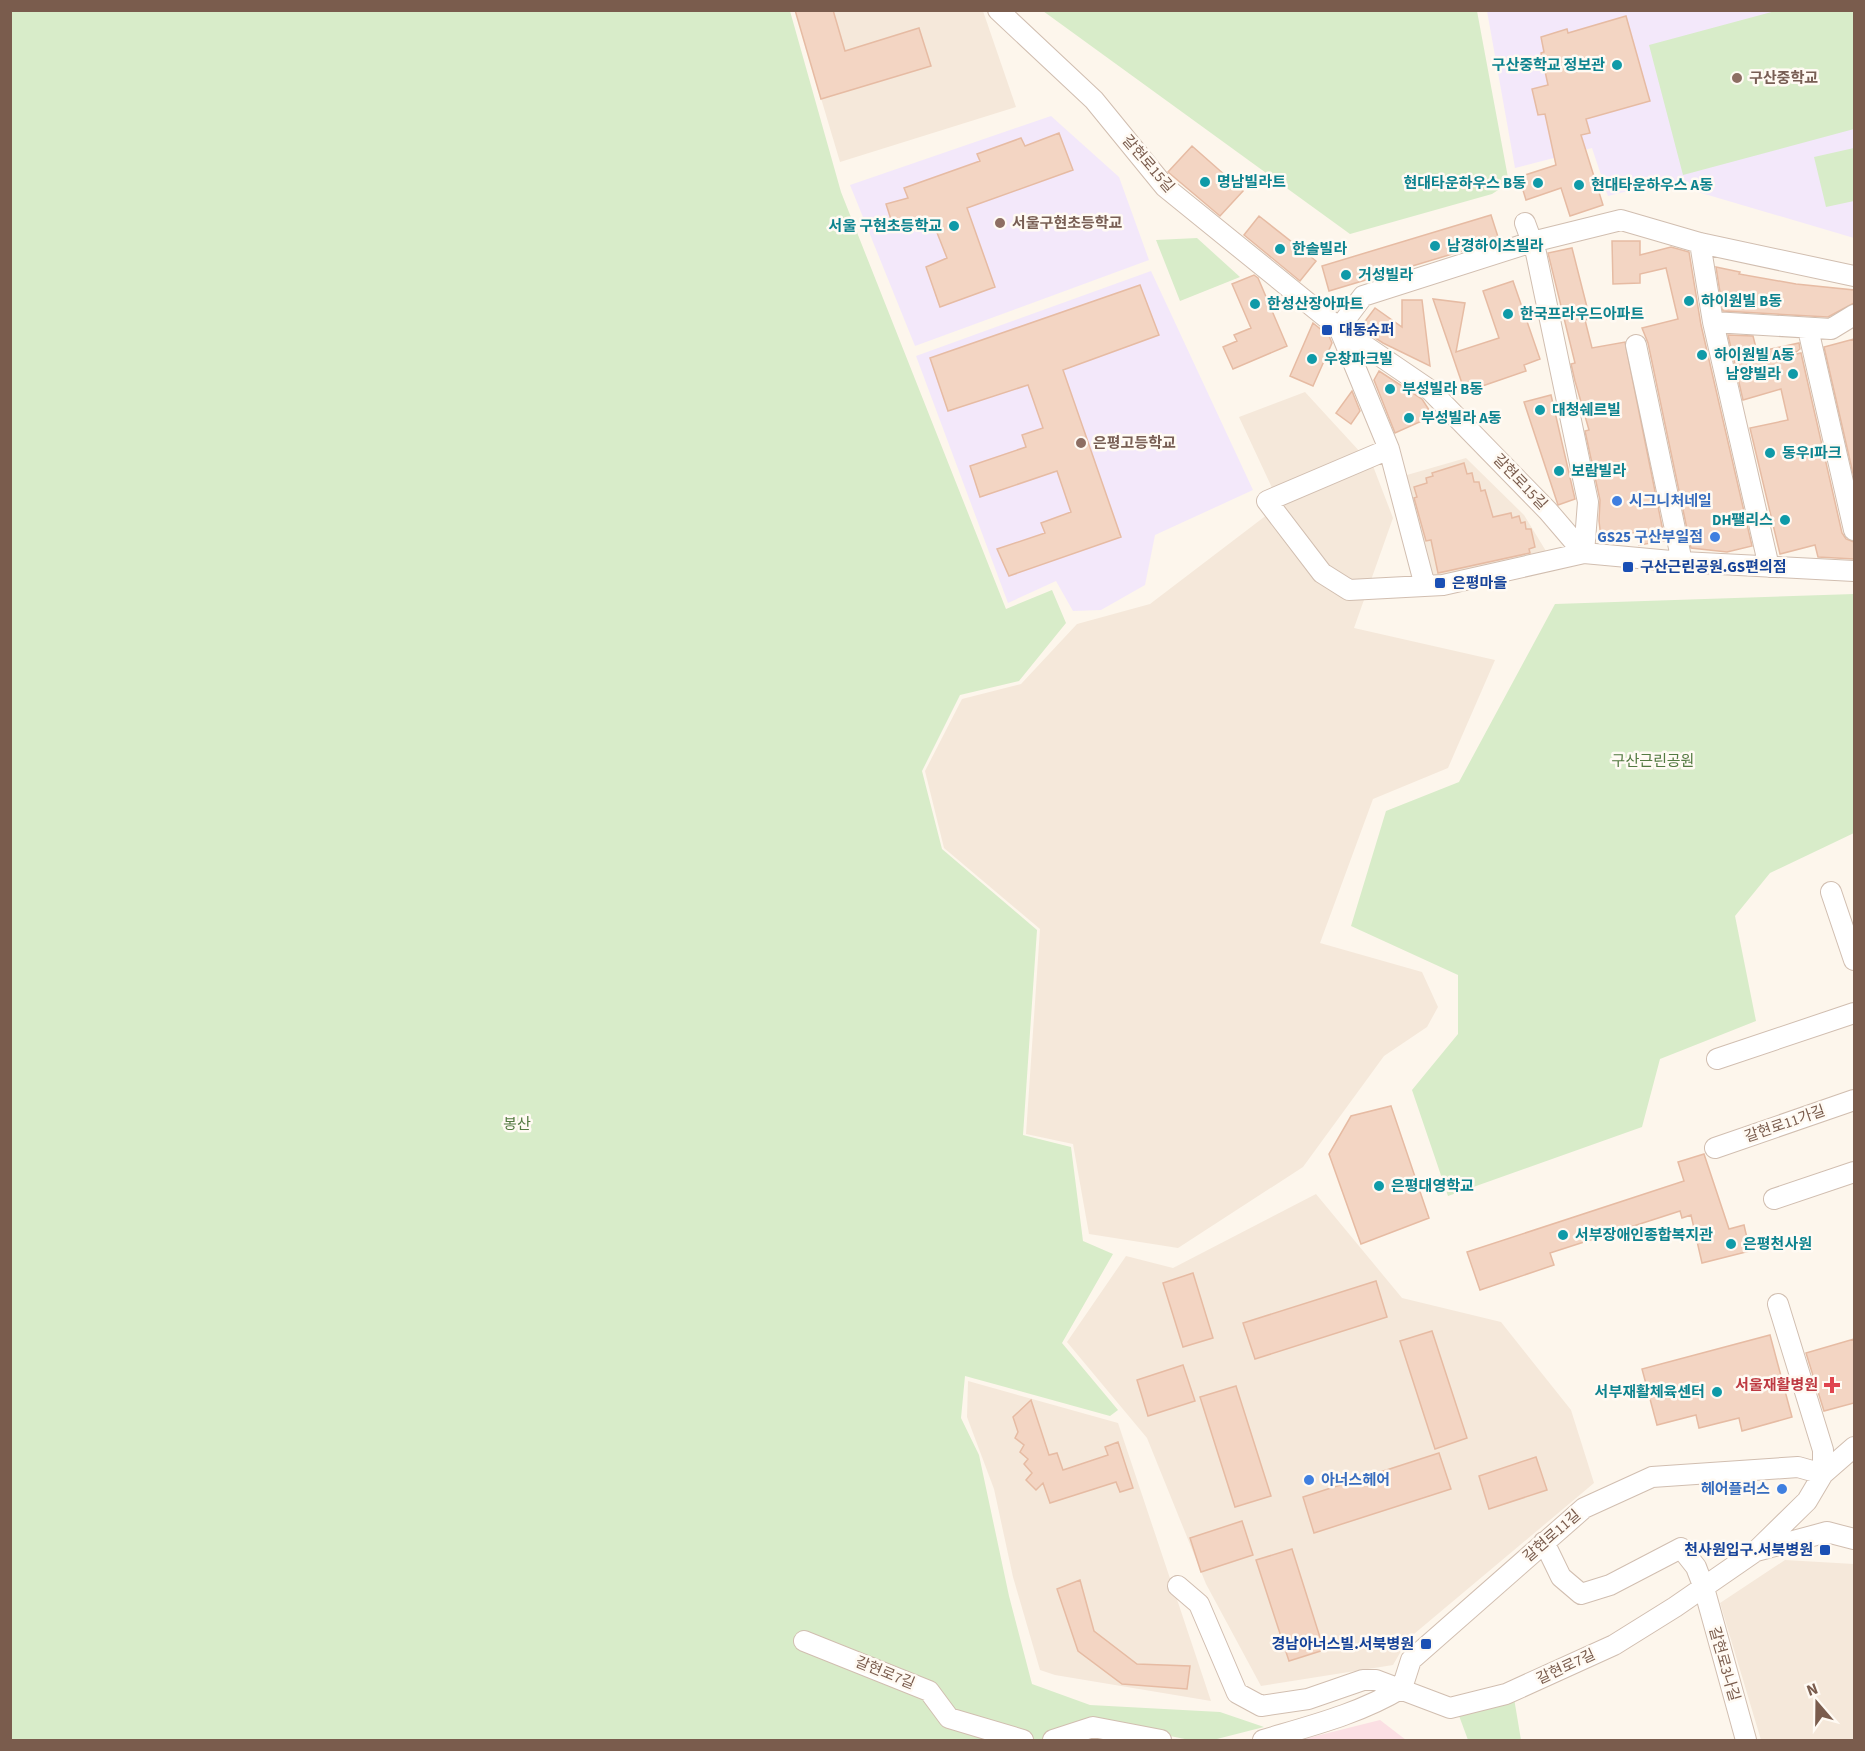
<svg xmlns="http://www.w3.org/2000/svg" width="1865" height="1751" viewBox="0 0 1865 1751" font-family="'Source Sans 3','Noto Sans KR',sans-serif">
  <rect width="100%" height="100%" fill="#fdf6ec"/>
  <!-- residential -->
  <path fill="#f5e8da" d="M795,11H983L1016,107L840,162Z
    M1305,392L1373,466L1393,518L1354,628L1495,660L1448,768L1373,799L1320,943L1422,972L1438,1007L1427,1027L1384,1056L1303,1167L1178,1248L1089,1234L1073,1144L1026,1134L1040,929L944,848L925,771L962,699L1021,684L1077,624L1150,604L1280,505L1239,417Z
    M1466,458L1524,515L1549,556L1428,581L1400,477Z
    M1316,1194L1402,1298L1501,1322L1571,1410L1594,1483L1408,1639L1393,1665L1261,1686L1206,1584L1147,1438L1067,1342L1126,1256L1173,1268Z
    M968,1381L1118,1423L1211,1701L1055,1675L1040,1670L1013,1577L994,1489L967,1417Z
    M1785,1560L1854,1564V1740H1761L1720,1603Z"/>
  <!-- education -->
  <path fill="#f3e8fa" d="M1487,11H1854V238L1664,182L1608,196L1592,148L1515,168Z
    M1051,116L1119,177L1149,260L915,346L850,185Z
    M1151,271L1253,490L1155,535L1145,585L1101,610L1073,611L1056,581L1008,603L916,356Z"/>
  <!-- medical -->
  <path fill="#fbdfe3" d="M1380,1720L1406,1740H1300Z"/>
  <!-- green -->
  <path fill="#d8ecc9" d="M1779,10L1853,11L1854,129L1683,175L1649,45Z
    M11,11H790L841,192L1006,609L1052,590L1066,623L1019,681L960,695L922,771L942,849L1037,930L1023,1135L1071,1147L1083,1241L1113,1254L1062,1343L1118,1410L1110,1416L965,1376L961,1418L979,1455L1009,1596L1032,1684L1090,1705L1220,1712L1264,1727L1213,1740H1190L1090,1720L1054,1740H11Z
    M1043,11H1477L1509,183L1492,194L1350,234Z
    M1854,148V201L1826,207L1814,157Z
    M1197,238L1240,277L1180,301L1156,240Z
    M1854,594V833L1770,873L1735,916L1756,1021L1660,1059L1642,1127L1448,1196L1412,1090L1458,1034V975L1351,926L1386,811L1459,782L1555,604Z
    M1514,1698L1521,1740H1468L1458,1713Z"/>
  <!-- building -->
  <path fill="#f3d5c3" stroke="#e6bba3" stroke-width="1.5" d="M795,10H833L845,51L919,28L931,66L821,99Z
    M1626,16L1650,101L1586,119L1590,133L1581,135L1603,205L1570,216L1561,188L1526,200L1519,177L1556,165L1545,114L1538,115L1532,89L1548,85L1541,53L1544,52L1541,37L1567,29L1568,33Z
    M1059,133L1073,170L967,208L995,287L940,307L926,267L947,258L932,220L895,232L886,204L908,198L904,188L980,161L977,154L1021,138L1025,146Z
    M1192,146L1243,191L1220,216L1168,172Z
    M1491,215L1499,240L1329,291L1322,266Z
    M1259,216L1316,261L1300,281L1244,235Z
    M1612,241H1640V255L1671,247L1689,252L1701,325L1752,546L1727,552L1691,548L1648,343L1642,328L1678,319L1666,268L1640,274V283L1613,284Z
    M1572,248L1590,319L1585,320L1592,348L1625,342L1665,541L1639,545L1637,532L1601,538L1599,521L1600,500L1585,431L1589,430L1575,381L1571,364L1575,363L1548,253Z
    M1716,267L1740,272L1739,274L1796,284L1854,290V303L1828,317L1723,311Z
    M1254,275L1258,278L1287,346L1233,369L1223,347L1237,341L1234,335L1251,328L1232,284Z
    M1513,281L1540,359L1524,365L1526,371L1465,392L1433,299L1465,303L1456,352L1499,338L1483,291Z
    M1140,285L1159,335L1063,370L1121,537L1009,576L997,549L1045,533L1041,523L1071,512L1057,471L980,497L970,466L1026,447L1022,435L1043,428L1028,385L948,411L930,358Z
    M1402,300H1422L1430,366L1383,343L1360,328L1375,308L1402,327Z
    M1313,323L1329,336L1332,343L1313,386L1290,376Z
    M1728,335L1753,336L1757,352L1799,343L1800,349L1792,355L1801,353L1842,533L1846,539L1854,542V559L1818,557L1815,545L1780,554L1750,428L1788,420L1781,389L1743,400Z
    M1854,339V478L1824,347Z
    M1379,371L1422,399L1433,416L1395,433L1374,380Z
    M1352,391L1360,411L1351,424L1336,413Z
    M1551,395L1575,499L1558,505L1524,402Z
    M1464,463L1467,474L1472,473L1474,482H1479L1481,491L1485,490L1493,517L1511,513L1512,518L1519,516L1521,523L1525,522L1526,529H1531L1535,547L1529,549L1530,553L1438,573L1431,540L1426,541L1414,498L1417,497L1414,487L1427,483L1426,478L1433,476L1432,473Z
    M1391,1106L1429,1218L1361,1244L1329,1154L1351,1116Z
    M1704,1154L1729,1229L1744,1225L1750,1251L1702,1263L1691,1215L1682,1218L1680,1211L1550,1253L1554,1265L1480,1290L1467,1252L1684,1181L1678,1162Z
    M1193,1273L1213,1338L1183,1347L1163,1283Z
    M1376,1281L1387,1317L1255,1359L1243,1323Z
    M1432,1331L1467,1438L1435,1449L1400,1341Z
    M1770,1335L1792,1417L1742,1431L1739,1418L1699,1428L1696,1415L1657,1425L1642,1369Z
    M1854,1339V1403L1824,1411L1806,1353Z
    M1183,1365L1195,1401L1148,1416L1137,1380Z
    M1236,1386L1271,1496L1235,1507L1200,1397Z
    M1031,1400L1049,1455L1057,1453L1063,1470L1108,1455L1105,1447L1118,1442L1133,1488L1120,1492L1116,1482L1050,1503L1043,1483L1036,1490L1026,1480L1032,1473L1024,1464L1028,1459L1020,1452L1024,1445L1015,1438L1018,1432L1013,1417Z
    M1439,1453L1451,1489L1314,1533L1303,1497Z
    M1536,1457L1547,1490L1489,1509L1479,1476Z
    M1242,1521L1253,1555L1201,1572L1190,1538Z
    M1292,1549L1324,1650L1289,1661L1256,1560Z
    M1080,1580L1094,1631L1137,1664L1190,1666L1187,1689L1122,1684L1078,1651L1057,1589Z"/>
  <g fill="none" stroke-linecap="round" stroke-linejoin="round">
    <!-- minor casing -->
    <g stroke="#d1beb0" stroke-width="22">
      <path id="minor" d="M998,10L1094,100L1165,187L1339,328L1430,390L1548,511L1584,553L1682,562L1854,571
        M1700,243L1713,322L1769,567
        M1713,322L1831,329L1854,315
        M1808,329L1854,530
        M1636,345L1682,562
        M1389,449L1267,501L1322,573L1349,590L1443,585L1584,553L1588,502L1536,253L1525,223
        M1425,586L1389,449L1339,328L1363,296L1532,242L1621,220L1700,243L1854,276
        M1831,892L1854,960
        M1717,1059L1854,1013
        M1715,1148L1854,1100
        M1774,1199L1854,1172
        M1778,1304L1823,1450V1474
        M1544,1542L1561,1577L1581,1594L1610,1585L1681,1548L1696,1567L1704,1588L1746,1740
        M1758,1549L1807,1501L1823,1474L1854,1447
        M1178,1586L1199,1604L1237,1693L1261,1706L1308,1699L1363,1680H1376L1450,1708L1506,1694L1614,1645L1675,1607L1756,1551L1827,1532L1854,1539
        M804,1641L929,1691L949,1718L1023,1740
        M1402,1688L1411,1660L1584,1508L1652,1477L1798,1467L1823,1474
        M1053,1740L1093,1727L1161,1740
        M1263,1740C1310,1726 1359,1714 1402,1688"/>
    </g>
    <!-- minor -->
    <use href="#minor" stroke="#fff" stroke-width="20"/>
  </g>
  <!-- markers -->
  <g fill="#0f9aa8" stroke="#fffaf3" stroke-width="2">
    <circle cx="1617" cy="65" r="6"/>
    <circle cx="1205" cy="182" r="6"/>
    <circle cx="1538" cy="183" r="6"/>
    <circle cx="1579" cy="185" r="6"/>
    <circle cx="954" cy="226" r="6"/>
    <circle cx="1435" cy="246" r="6"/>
    <circle cx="1280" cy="249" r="6"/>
    <circle cx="1346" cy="275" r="6"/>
    <circle cx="1689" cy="301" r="6"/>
    <circle cx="1255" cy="304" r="6"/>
    <circle cx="1508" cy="314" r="6"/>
    <circle cx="1702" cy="355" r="6"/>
    <circle cx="1312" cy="359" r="6"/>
    <circle cx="1793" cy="374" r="6"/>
    <circle cx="1390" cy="389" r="6"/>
    <circle cx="1540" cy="410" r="6"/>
    <circle cx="1409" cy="418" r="6"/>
    <circle cx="1770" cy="453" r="6"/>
    <circle cx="1559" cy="471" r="6"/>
    <circle cx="1785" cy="520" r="6"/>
    <circle cx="1379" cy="1186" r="6"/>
    <circle cx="1563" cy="1235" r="6"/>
    <circle cx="1731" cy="1244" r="6"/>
    <circle cx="1717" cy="1392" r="6"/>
  </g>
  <g fill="#8d6e63" stroke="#fffaf3" stroke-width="2">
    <circle cx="1737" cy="78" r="6"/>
    <circle cx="1000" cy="223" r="6"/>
    <circle cx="1081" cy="443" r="6"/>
  </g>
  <g fill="#1a4fb4" stroke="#fffaf3" stroke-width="2">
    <rect x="1321" y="324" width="12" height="12" rx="3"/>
    <rect x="1622" y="561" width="12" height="12" rx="3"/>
    <rect x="1434" y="577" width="12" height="12" rx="3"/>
    <rect x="1819" y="1544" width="12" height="12" rx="3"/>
    <rect x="1420" y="1638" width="12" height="12" rx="3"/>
  </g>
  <g fill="#3f7fe0" stroke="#fffaf3" stroke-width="2">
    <circle cx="1617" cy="501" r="6"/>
    <circle cx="1715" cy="537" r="6"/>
    <circle cx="1309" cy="1480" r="6"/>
    <circle cx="1782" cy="1489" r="6"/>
  </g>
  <path fill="#e0444e" stroke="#fffaf3" stroke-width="2" d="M1829 1376h6v6h6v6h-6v6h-6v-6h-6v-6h6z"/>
  <g text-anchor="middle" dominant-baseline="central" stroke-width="5" stroke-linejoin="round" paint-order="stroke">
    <!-- culture labels -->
    <g font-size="15" font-weight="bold" fill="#0d838f" stroke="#fffaf3" text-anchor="start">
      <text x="1605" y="65" text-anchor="end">구산중학교 정보관</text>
      <text x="1217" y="182">명남빌라트</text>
      <text x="1526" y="183" text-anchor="end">현대타운하우스 B동</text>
      <text x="1591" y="185">현대타운하우스 A동</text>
      <text x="942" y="226" text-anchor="end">서울 구현초등학교</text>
      <text x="1447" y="246">남경하이츠빌라</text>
      <text x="1292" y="249">한솔빌라</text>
      <text x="1358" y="275">거성빌라</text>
      <text x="1701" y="301">하이원빌 B동</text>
      <text x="1267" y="304">한성산장아파트</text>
      <text x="1520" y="314">한국프라우드아파트</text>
      <text x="1714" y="355">하이원빌 A동</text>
      <text x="1324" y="359">우창파크빌</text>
      <text x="1781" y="374" text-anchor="end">남양빌라</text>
      <text x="1402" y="389">부성빌라 B동</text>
      <text x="1552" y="410">대청쉐르빌</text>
      <text x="1421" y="418">부성빌라 A동</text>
      <text x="1782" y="453">동우I파크</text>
      <text x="1571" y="471">보람빌라</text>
      <text x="1773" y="520" text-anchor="end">DH팰리스</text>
      <text x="1391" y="1186">은평대영학교</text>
      <text x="1575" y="1235">서부장애인종합복지관</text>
      <text x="1743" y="1244">은평천사원</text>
      <text x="1705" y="1392" text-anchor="end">서부재활체육센터</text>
    </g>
    <!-- education labels -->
    <g font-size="15" font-weight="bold" fill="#785e54" stroke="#fffaf3" text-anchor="start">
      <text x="1749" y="78">구산중학교</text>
      <text x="1012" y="223">서울구현초등학교</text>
      <text x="1093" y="443">은평고등학교</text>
    </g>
    <!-- street labels -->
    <g font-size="15" fill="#7a5c4d" stroke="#fffaf3">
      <text transform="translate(1148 164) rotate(49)">갈현로15길</text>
      <text transform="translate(1520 482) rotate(46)">갈현로15길</text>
      <text transform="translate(1785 1124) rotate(-19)">갈현로11가길</text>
      <text transform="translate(1552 1536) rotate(-41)">갈현로11길</text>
      <text transform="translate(1724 1664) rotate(74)">갈현로3나길</text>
      <text transform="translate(1566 1667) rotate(-25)">갈현로7길</text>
      <text transform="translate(885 1673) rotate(22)">갈현로7길</text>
    </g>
    <!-- transit labels -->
    <g font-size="15" font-weight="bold" fill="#164399" stroke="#fffaf3" text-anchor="start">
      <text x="1339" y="330">대동슈퍼</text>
      <text x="1640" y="567">구산근린공원.GS편의점</text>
      <text x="1452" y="583">은평마을</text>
      <text x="1813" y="1550" text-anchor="end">천사원입구.서북병원</text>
      <text x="1414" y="1644" text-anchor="end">경남아너스빌.서북병원</text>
    </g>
    <!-- shop labels -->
    <g font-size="15" font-weight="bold" fill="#366cbe" stroke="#fffaf3" text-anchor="start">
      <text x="1629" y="501">시그니처네일</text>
      <text x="1703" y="537" text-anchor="end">GS25 구산부일점</text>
      <text x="1321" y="1480">아너스헤어</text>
      <text x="1770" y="1489" text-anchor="end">헤어플러스</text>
    </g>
    <!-- park labels -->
    <g font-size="15" fill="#537a41" stroke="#fffaf3">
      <text x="1653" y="761">구산근린공원</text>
      <text x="517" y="1124">봉산</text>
    </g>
    <!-- health labels -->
    <g font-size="15" font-weight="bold" fill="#be3a42" stroke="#fffaf3" text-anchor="end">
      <text x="1818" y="1385">서울재활병원</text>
    </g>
  </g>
  <!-- border -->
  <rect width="1865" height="1751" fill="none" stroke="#7a5c4d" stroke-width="24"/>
  <!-- north arrow -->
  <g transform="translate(1817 1703) rotate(340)" stroke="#fffaf3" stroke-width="4.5" paint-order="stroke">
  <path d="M0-4.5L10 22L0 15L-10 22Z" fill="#7a5c4d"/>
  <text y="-9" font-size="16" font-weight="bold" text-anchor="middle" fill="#7a5c4d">N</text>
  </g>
</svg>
